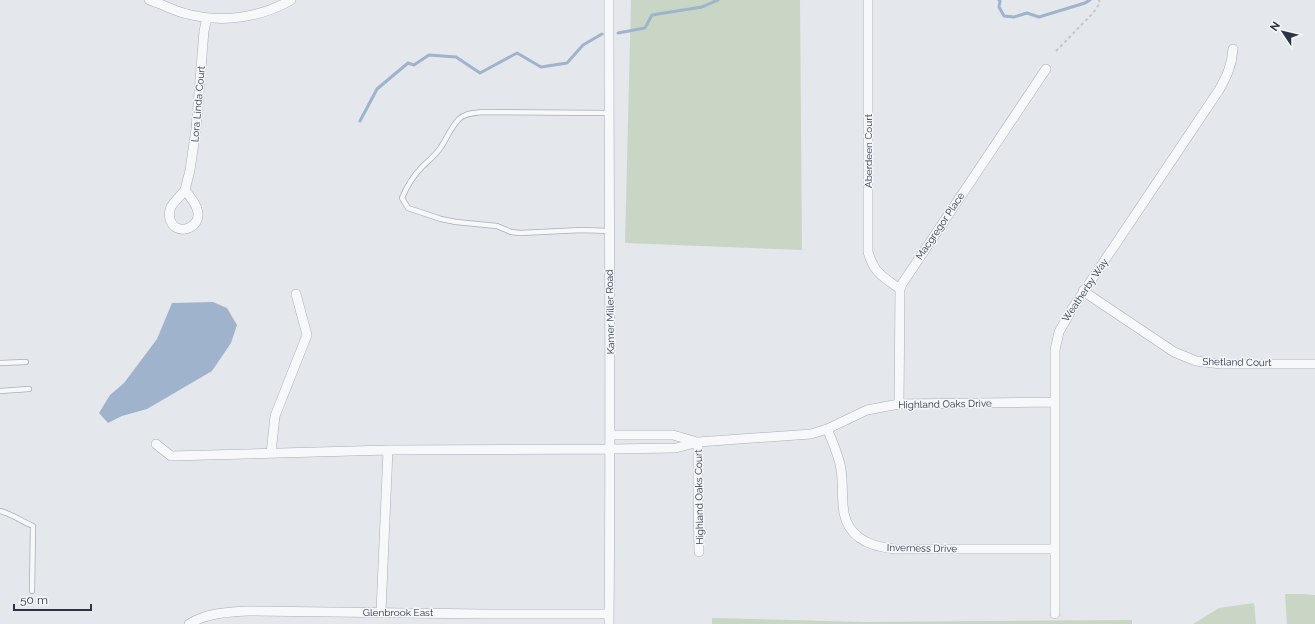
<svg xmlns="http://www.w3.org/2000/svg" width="1315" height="624" viewBox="0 0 1315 624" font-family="Raleway,sans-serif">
  <rect width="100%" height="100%" fill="#e4e7ec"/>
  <!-- green -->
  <path fill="#c9d6c5" d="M631,0H800L802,250L625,243Z
    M1285,594H1302L1315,595V624H1287Z
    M1254,603L1256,624H1193L1219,608Z
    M712,618L864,622L1132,620V624H712Z"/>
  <!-- water -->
  <path fill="#9fb4cc" d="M213,302L227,308L237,325L231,343L212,371L147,409L122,416L108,423L99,413L110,395L124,383L157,339L172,303Z"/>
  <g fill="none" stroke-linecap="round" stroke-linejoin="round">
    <!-- stream -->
    <path stroke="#9fb4cc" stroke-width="3" d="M999,0L1000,1L999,7L1004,16L1014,17L1027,13L1039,17L1085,3L1090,0
      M618,33L645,28L652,15L702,7L718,0
      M360,121L377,89L408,63L414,65L429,55L456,57L480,73L517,53L541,67L567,63L583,45L602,34"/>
    <!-- lane casing -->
    <g stroke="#a9aeb7" stroke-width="6">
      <path id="lane" d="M609,113L482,112C474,113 465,113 459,119C451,127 447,138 441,147C436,155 428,161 422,167C412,177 407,186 402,198L408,208L441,219L456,222L497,226L511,232L520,233L582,230L609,231
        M0,363L26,362
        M0,391L29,389
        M0,511C12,514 21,521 33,526L32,591"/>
    </g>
    <!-- street casing -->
    <g stroke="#a9aeb7" stroke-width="10">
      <path id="street" d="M149,0C162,4 174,11 187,14C222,23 260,18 291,0
        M609,0C609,208 611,416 609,624
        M868,0V252C874,273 883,277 900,289
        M185,190L190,170L196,129L204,31L207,18
        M185,190C189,196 195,202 197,209C204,228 175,238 170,219C169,215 169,211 171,207C174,201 181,196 185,190Z
        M1083,291L1174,352L1196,361L1221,364H1315
        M899,404L900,289L902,284L1046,69
        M827,429C832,440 837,452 840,464C844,480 841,496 844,513C849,539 872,547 895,549H1054
        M610,435H673L697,442
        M698,442V491L699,552
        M156,444L171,456L388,450L610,449L676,448L698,442L811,434L827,429L867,410L899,404L1054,402
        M271,453L275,416L307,335L296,294
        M381,612L388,450
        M1055,614V350L1059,332L1072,309L1219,90C1227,76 1232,65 1233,49
        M189,624C207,613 227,612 248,611L484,614H609"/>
    </g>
    <!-- path -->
    <path stroke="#c2c5cb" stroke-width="2" stroke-dasharray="3 3" stroke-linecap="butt" d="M1056,51L1093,13L1100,3L1099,0"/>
    <!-- lane -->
    <use href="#lane" stroke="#f7f8fa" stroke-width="4.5"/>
    <!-- street -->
    <use href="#street" stroke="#f7f8fa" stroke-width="9"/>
  </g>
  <g text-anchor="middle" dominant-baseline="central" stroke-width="3" stroke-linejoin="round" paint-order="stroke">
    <!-- street labels -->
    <g font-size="10" fill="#2b3445" stroke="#f4f6f9">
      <text transform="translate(198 104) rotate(-85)">Lora Linda Court</text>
      <text transform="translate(868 151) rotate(-90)">Aberdeen Court</text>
      <text transform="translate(940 226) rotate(-56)">Macgregor Place</text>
      <text transform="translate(1085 290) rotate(-56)">Weatherby Way</text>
      <text transform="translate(610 312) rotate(-91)">Kamer Miller Road</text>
      <text transform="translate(1237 362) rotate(1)">Shetland Court</text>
      <text transform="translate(945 404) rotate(-1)">Highland Oaks Drive</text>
      <text transform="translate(699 497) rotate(-91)">Highland Oaks Court</text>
      <text transform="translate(922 548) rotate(1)">Inverness Drive</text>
      <text x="398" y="612">Glenbrook East</text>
    </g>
  </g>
  <!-- north arrow -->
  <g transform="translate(1283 32) rotate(305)" stroke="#f4f6f9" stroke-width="3" paint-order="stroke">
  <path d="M0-3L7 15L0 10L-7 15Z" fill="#2b3445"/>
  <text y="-6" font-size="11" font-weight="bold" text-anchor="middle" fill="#2b3445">N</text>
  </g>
  <!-- scale -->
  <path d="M14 604v6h77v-6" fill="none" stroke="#2b3445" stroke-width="2"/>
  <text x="20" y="604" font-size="12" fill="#2b3445" stroke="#f4f6f9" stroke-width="3" paint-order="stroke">50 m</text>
</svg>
